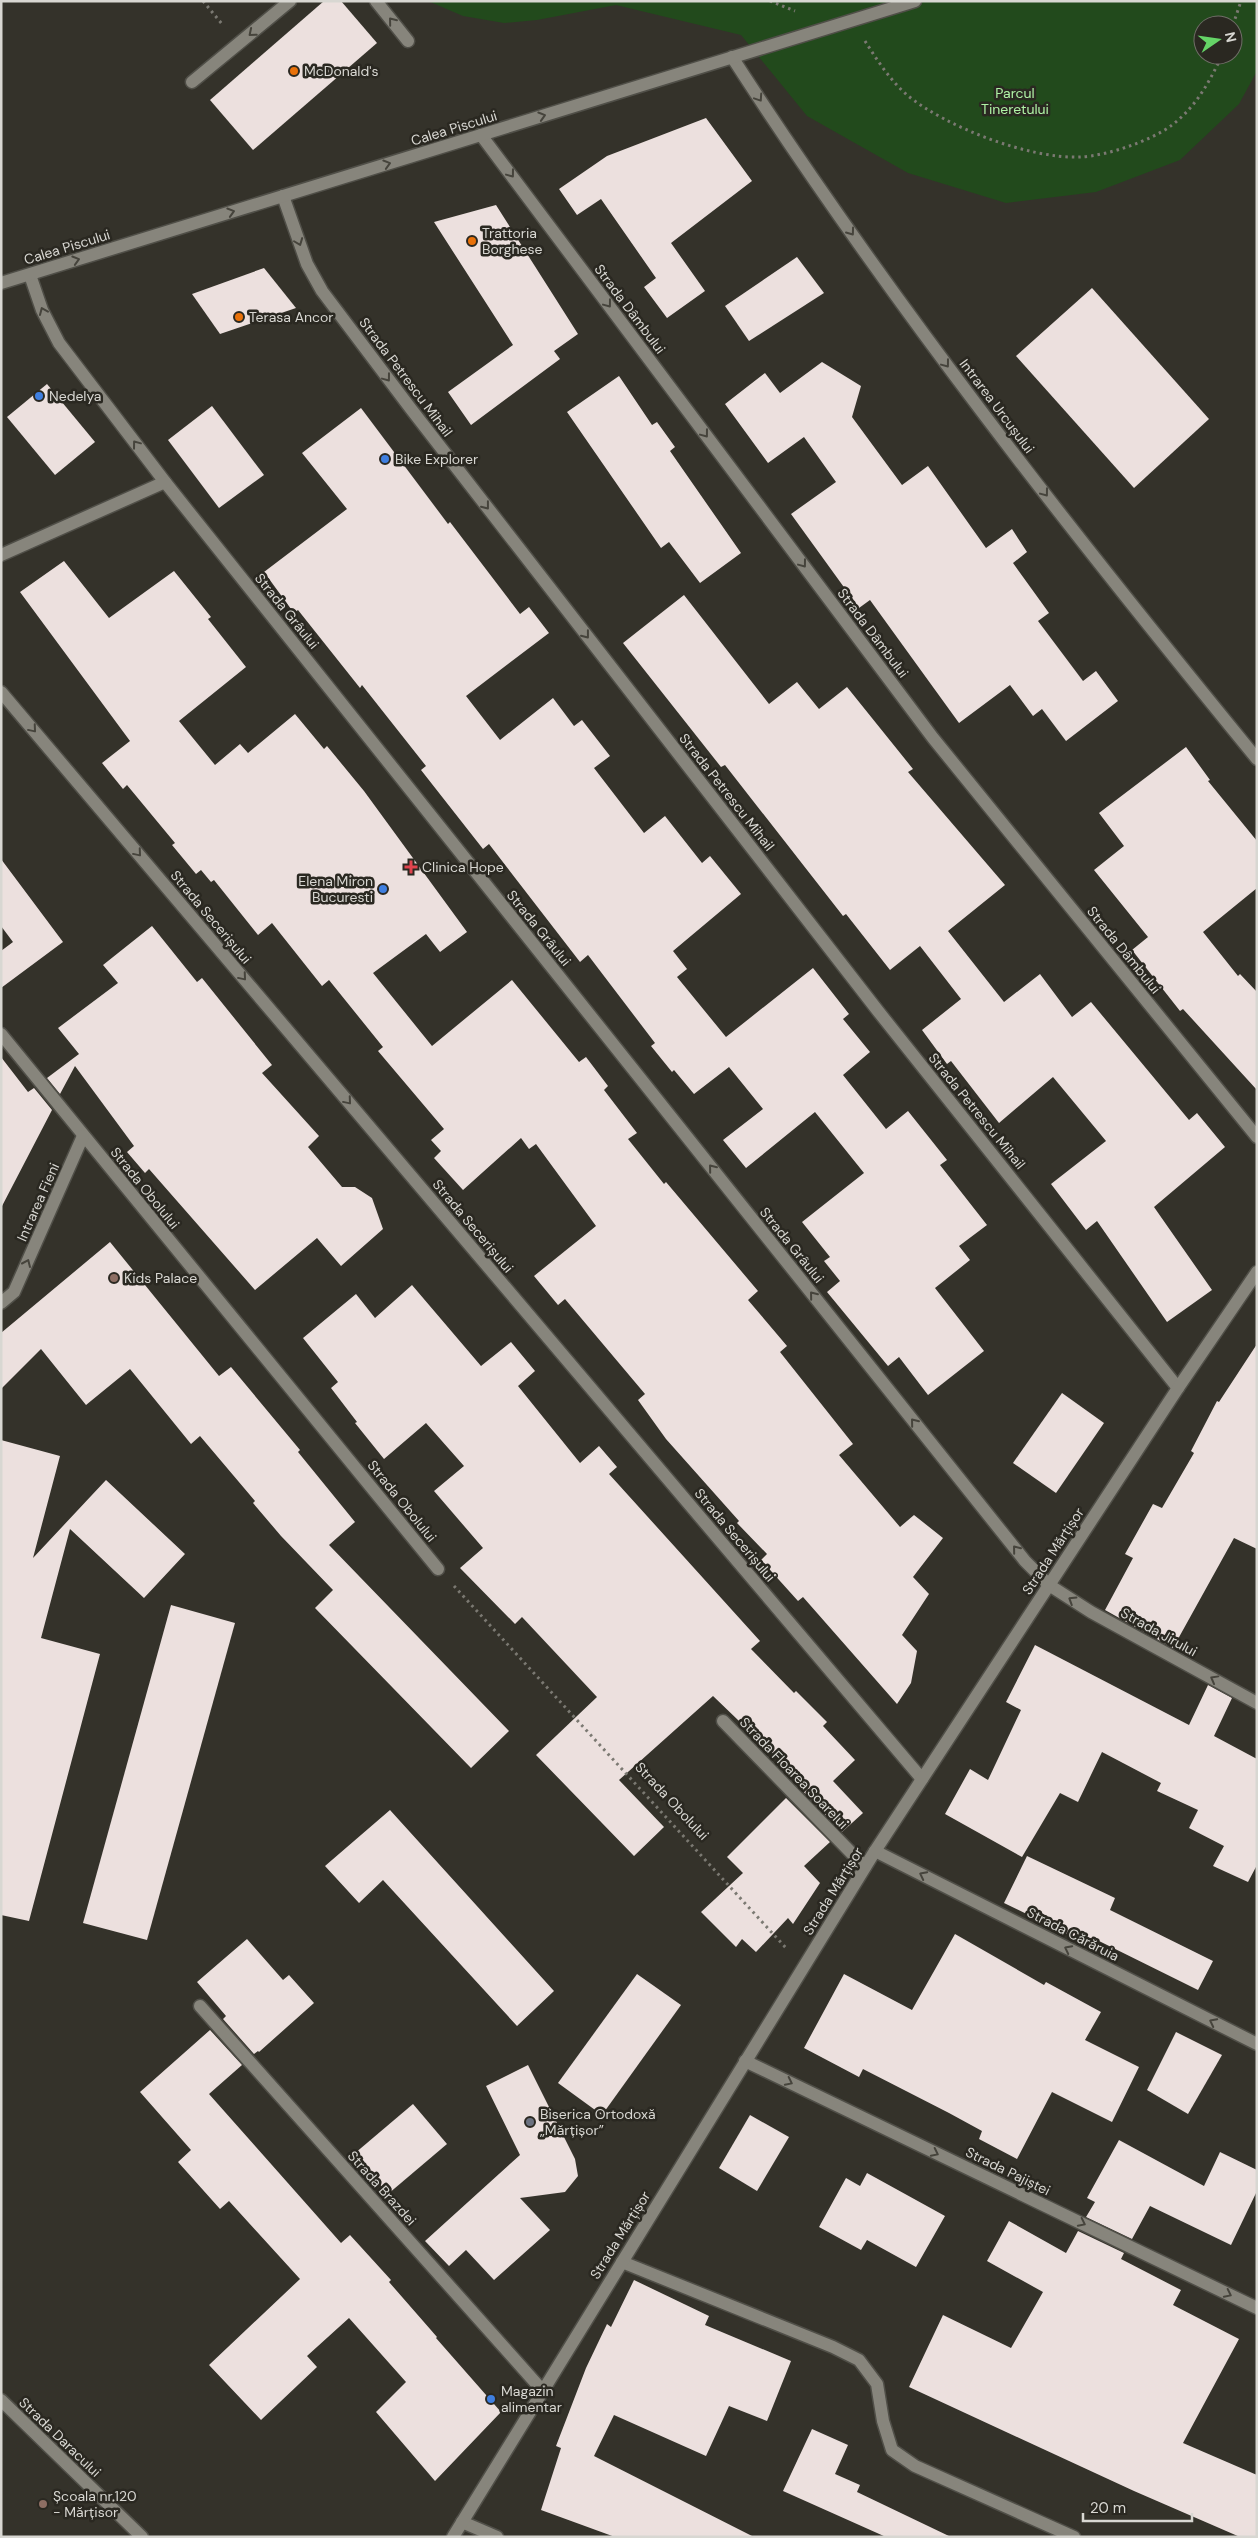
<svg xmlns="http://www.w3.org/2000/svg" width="1258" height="2538" viewBox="0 0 1258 2538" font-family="'DM Sans',sans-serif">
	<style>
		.green { fill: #224a1c; fill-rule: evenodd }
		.building { fill: #ece0de }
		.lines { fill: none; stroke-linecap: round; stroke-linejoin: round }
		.minor-casing { stroke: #504f48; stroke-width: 15 }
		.path { stroke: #7b7972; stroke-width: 3; stroke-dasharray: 2.5 4; stroke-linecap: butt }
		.minor { stroke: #87857c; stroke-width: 12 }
		.oneway { stroke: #46443c }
		.food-dot { fill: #e8710a; stroke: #2a2821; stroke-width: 2 }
		.shop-dot { fill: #3f7fe0; stroke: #2a2821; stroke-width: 2 }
		.health-dot { fill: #e0444e; stroke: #2a2821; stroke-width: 2 }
		.education-dot { fill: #8d6e63; stroke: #2a2821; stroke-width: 2 }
		.worship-dot { fill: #6b7280; stroke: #2a2821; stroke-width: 2 }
		.labels { text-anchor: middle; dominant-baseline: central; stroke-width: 5; stroke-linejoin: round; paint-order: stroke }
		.poi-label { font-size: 14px; fill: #d8d7d2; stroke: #2a2821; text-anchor: start }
		.park-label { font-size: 14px; fill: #aff2a5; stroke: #2a2821 }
		.street-label { font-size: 14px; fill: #d8d7d2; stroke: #2a2821 }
	</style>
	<rect width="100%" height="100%" fill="#34322a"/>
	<path class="green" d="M 428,1 L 1257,1 L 1257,71 L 1239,104 L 1180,160 L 1096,192 L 1006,203 L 908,173 L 807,116 L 741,35 L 616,5 L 537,20 L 504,23 L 463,16 ZM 1203,25 L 1233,25 L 1233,55 L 1203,55 Z"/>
	<g class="building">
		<polygon points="324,1 341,1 377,43 253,150 210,100"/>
		<polygon points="706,118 752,181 671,243 705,291 667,318 644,287 656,278 601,199 577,215 559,189 607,156"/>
		<polygon points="496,205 578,334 554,351 560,359 471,425 448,392 513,345 434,222"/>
		<polygon points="797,257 824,293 749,341 725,306"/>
		<polygon points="264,268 296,308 220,334 192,294"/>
		<polygon points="1092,288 1209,419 1134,488 1016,356"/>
		<polygon points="822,362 861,386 852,417 902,485 928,466 986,548 1012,529 1027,552 1013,563 1049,613 1038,621 1083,681 1096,671 1118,701 1066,741 1042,709 1033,716 1010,685 959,723 870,600 859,608 791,514 836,482 804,437 768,463 725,404 765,373 780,393"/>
		<polygon points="619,376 652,425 657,422 675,447 670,451 741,553 700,583 669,542 661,548 567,412"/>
		<polygon points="47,384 95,442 55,475 7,417"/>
		<polygon points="212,406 264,475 219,508 168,440"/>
		<polygon points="361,408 448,524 450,522 520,614 529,607 549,633 466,696 500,740 553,698 574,726 582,720 610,756 594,768 644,833 665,816 702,863 710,856 741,894 673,951 687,969 677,977 726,1037 813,968 849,1014 843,1019 870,1052 843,1075 886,1129 908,1111 947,1160 940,1165 987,1225 959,1246 970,1260 935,1288 984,1351 928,1395 899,1357 888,1366 827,1292 840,1281 824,1261 830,1257 802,1222 864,1173 815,1112 746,1168 723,1140 763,1109 729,1067 694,1094 674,1070 672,1072 651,1046 655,1043 588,955 580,962 489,844 483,849 421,770 426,766 362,685 360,688 298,610 294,613 264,572 347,509 302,453"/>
		<polygon points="64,561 109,618 174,571 211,617 208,619 246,667 179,721 215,765 240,744 248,753 295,714 324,749 327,746 364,791 467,932 440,952 426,934 373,973 432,1046 512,980 579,1062 586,1057 608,1086 604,1090 637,1133 628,1139 664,1184 666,1182 758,1291 748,1300 787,1346 780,1352 853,1444 839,1455 900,1527 914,1515 943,1538 913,1577 929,1594 902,1635 917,1651 911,1683 897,1704 803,1597 798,1601 761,1560 767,1554 737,1523 739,1521 666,1439 638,1400 645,1394 565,1299 558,1305 534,1276 596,1226 536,1144 529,1149 521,1138 463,1190 434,1158 441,1151 431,1140 444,1129 378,1051 383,1047 329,980 322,986 272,923 258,935 214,880 211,882 201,870 196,874 172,845 175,843 127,785 123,789 102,763 130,741 20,592"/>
		<polygon points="684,595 769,704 797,682 819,709 847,687 913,769 908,772 1005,885 948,931 1004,1002 1040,974 1072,1017 1091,1002 1189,1120 1197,1113 1225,1147 1154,1207 1212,1290 1167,1322 1097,1221 1086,1230 1051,1184 1106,1141 1053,1077 999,1123 951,1061 947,1064 922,1030 961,999 920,946 890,970 846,914 843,916 725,765 721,767 623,643"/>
		<polygon points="1186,747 1210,780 1208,781 1257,841 1257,888 1203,932 1238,976 1240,974 1257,992 1257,1090 1183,1009 1180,1011 1132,950 1148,937 1094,870 1124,846 1099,813"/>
		<polygon points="1,859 63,942 1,988 1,951 13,942 1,926"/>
		<polygon points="152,926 197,982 202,978 272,1065 262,1073 319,1136 308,1147 342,1187 355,1187 372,1198 383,1229 341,1266 317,1238 255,1290 149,1169 145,1173 127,1152 134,1146 75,1066 60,1094 47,1078 79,1054 58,1028 118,983 103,965"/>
		<polygon points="1,1057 28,1092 34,1088 52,1110 1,1208"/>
		<polygon points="110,1242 219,1376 231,1367 300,1450 298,1452 355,1522 329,1545 509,1731 471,1768 315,1608 333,1590 281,1536 253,1503 255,1501 200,1436 191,1444 130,1369 86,1405 41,1349 1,1389 1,1333"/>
		<polygon points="412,1285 481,1366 511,1342 535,1371 518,1386 580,1463 599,1446 617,1467 609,1474 760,1641 751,1649 794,1693 796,1691 827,1722 823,1726 855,1760 833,1781 863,1813 842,1832 798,1786 799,1785 785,1770 788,1768 713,1696 619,1780 664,1827 634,1856 536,1755 597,1697 522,1617 515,1624 460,1568 483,1548 434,1491 464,1466 426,1423 384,1459 355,1423 357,1422 331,1388 338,1382 303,1338 356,1294 375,1318"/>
		<polygon points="1257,1344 1257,1549 1234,1538 1173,1648 1105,1610 1133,1558 1125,1554 1153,1504 1162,1508 1194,1453 1191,1451 1217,1401 1219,1402"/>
		<polygon points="1062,1393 1104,1423 1056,1493 1013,1463"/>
		<polygon points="1,1440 60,1456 33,1558 106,1480 185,1554 144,1598 70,1529 41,1638 100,1654 29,1921 1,1915"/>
		<polygon points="171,1605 235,1623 147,1940 83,1923"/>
		<polygon points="1035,1645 1189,1725 1208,1685 1232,1698 1214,1736 1257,1759 1257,1865 1248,1882 1213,1866 1224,1846 1189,1828 1198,1810 1157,1791 1161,1783 1102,1752 1078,1802 1060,1793 1022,1857 945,1814 970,1769 988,1780 1021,1710 1006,1702"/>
		<polygon points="786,1798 830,1842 804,1866 820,1883 793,1924 788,1918 756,1952 742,1939 736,1947 701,1912 743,1873 727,1857"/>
		<polygon points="390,1810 554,1991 517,2026 383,1880 359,1903 325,1866"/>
		<polygon points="1027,1856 1115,1898 1110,1910 1213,1961 1198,1990 1095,1939 1092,1946 1004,1903"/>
		<polygon points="955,1934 1044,1985 1046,1982 1101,2012 1085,2040 1139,2067 1112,2122 1052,2092 1017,2159 979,2139 982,2131 949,2113 863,2069 859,2077 804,2048 844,1974 912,2010"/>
		<polygon points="247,1939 283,1980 289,1975 314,2003 259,2052 258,2051 254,2054 223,2019 226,2016 197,1982"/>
		<polygon points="637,1974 681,2005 602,2115 558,2083"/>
		<polygon points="210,2030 242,2065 209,2094 341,2243 350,2235 391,2280 389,2282 437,2337 436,2338 501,2412 435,2481 376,2412 406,2382 349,2318 307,2356 317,2367 261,2420 209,2365 300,2279 229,2201 220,2209 178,2162 191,2150 140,2092"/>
		<polygon points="1176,2032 1222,2055 1188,2114 1147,2090"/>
		<polygon points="528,2065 575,2159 578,2176 565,2192 520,2198 550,2230 494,2280 466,2250 449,2266 425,2241 520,2155 486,2086"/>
		<polygon points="413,2104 447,2144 388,2194 354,2154"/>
		<polygon points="750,2115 789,2137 757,2191 719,2168"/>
		<polygon points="1119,2140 1204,2186 1220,2152 1257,2170 1257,2191 1231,2245 1150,2206 1132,2239 1086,2217 1095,2202 1087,2198"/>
		<polygon points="867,2173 945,2216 916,2267 867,2240 861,2250 819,2227 846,2178 860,2186"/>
		<polygon points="1009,2221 1066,2253 1078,2231 1124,2253 1121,2259 1181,2290 1173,2305 1239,2339 1183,2443 1257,2475 1257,2537 1240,2537 1134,2491 909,2387 943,2315 1011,2348 1043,2292 987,2261"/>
		<polygon points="634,2280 709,2316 705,2325 791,2361 767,2421 729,2406 706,2456 614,2415 594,2456 754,2537 615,2537 541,2510 561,2448 556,2446 586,2368 607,2324 611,2327"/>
		<polygon points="812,2429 848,2445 835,2474 860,2485 857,2492 951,2537 886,2537 783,2491"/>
	</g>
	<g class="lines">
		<g class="minor-casing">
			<g id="minor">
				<polyline points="376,1 408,41"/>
				<path d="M 732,57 C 891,303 1072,533 1257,759"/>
				<polyline points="192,82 290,1"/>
				<polyline points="481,135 933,738 1257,1137"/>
				<polyline points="283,196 307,264 322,291 411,409 878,1011 1178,1388"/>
				<polyline points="30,275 42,310 59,343 165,482 1025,1561 1049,1585 1091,1612 1257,1703"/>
				<polyline points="1,283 915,1"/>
				<polyline points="1,555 165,482"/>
				<polyline points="1,692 922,1779"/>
				<polyline points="1,1034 438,1569"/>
				<polyline points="1,1303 14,1292 83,1136"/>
				<polyline points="723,1721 865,1867"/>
				<polyline points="875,1851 1257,2044"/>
				<polyline points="200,2006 542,2390"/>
				<polyline points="745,2061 1257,2308"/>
				<polyline points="622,2262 833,2347 859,2360 877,2384 883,2421 892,2450 915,2466 1074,2537"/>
				<polyline points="1,2400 142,2537"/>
				<polyline points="462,2522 497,2537"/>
				<polyline points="453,2537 875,1851 1178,1388 1257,1272"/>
			</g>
		</g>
		<g class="path">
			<polyline points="203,1 222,24"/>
			<polyline points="770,1 795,11"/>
			<polyline points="1233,25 1241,1"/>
			<path d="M 865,41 C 877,60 890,80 907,95 C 946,127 1029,159 1080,157 C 1106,156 1151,141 1172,125 C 1196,107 1210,81 1222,55"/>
			<polyline points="454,1586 786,1948"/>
		</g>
		<use href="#minor" class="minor"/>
	</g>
	<defs><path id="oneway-chevron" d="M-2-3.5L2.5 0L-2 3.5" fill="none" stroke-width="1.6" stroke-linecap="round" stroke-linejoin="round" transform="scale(1.25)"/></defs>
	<g class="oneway">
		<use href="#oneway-chevron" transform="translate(392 21) rotate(-129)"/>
		<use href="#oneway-chevron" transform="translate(252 33) rotate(140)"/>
		<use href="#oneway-chevron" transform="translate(759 98) rotate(56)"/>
		<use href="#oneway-chevron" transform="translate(542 116) rotate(-17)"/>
		<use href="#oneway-chevron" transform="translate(387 164) rotate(-17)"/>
		<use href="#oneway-chevron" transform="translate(511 174) rotate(53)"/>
		<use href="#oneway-chevron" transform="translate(231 212) rotate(-17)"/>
		<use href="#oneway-chevron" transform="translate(851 232) rotate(54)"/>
		<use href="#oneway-chevron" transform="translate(299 242) rotate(69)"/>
		<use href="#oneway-chevron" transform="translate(76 260) rotate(-17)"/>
		<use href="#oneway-chevron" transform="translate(608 304) rotate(53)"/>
		<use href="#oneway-chevron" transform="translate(43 311) rotate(-113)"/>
		<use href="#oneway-chevron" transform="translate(946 364) rotate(53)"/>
		<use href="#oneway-chevron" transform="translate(387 378) rotate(53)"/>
		<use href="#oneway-chevron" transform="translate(705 434) rotate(53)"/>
		<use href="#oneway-chevron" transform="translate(136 444) rotate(-127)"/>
		<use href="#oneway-chevron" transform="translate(1045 493) rotate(53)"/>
		<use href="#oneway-chevron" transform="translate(486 506) rotate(52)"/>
		<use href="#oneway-chevron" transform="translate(803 564) rotate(53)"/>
		<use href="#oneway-chevron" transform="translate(586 635) rotate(52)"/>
		<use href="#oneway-chevron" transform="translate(33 729) rotate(50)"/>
		<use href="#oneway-chevron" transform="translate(138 853) rotate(50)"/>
		<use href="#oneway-chevron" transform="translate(243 977) rotate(50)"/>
		<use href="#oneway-chevron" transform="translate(348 1101) rotate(50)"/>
		<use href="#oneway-chevron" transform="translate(712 1168) rotate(-129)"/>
		<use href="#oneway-chevron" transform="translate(27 1263) rotate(-66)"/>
		<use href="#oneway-chevron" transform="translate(813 1295) rotate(-129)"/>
		<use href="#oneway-chevron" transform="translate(914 1422) rotate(-129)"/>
		<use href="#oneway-chevron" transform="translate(1016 1549) rotate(-129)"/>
		<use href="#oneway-chevron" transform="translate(1072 1600) rotate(-148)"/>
		<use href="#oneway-chevron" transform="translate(1214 1679) rotate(-151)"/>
		<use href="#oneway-chevron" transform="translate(923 1875) rotate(-153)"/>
		<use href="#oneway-chevron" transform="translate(1068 1949) rotate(-153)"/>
		<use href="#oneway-chevron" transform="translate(1213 2022) rotate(-153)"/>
		<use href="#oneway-chevron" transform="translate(789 2082) rotate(26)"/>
		<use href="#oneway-chevron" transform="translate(935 2153) rotate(26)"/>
		<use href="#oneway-chevron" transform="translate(1082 2223) rotate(26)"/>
		<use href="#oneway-chevron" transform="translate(1228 2294) rotate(26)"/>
	</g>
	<g class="food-dot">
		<circle cx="294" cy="71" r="5"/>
		<circle cx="472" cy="241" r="5"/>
		<circle cx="239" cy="317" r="5"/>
	</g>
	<g class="shop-dot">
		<circle cx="39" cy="396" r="5"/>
		<circle cx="385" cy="459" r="5"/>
		<circle cx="383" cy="889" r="5"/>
		<circle cx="491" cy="2399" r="5"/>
	</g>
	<path class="health-dot" d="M408.5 859.5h5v5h5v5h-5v5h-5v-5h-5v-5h5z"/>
	<g class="education-dot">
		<circle cx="114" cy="1278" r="5"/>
		<circle cx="43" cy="2504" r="5"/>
	</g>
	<circle class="worship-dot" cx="530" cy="2122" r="5"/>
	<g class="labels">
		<g class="poi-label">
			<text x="304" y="71">McDonald's</text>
			<text x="482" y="233">Trattoria<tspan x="482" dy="16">Borghese</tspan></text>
			<text x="249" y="317">Terasa Ancor</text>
			<text x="49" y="396">Nedelya</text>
			<text x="395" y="459">Bike Explorer</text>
			<text x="422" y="867">Clinica Hope</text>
			<text x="373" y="881" text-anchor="end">Elena Miron<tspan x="373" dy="16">Bucuresti</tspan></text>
			<text x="124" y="1278">Kids Palace</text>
			<text x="540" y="2114">Biserica Ortodoxă<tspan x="540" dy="16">„Mărțișor”</tspan></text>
			<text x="501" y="2391">Magazin<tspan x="501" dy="16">alimentar</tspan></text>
			<text x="53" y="2496">Școala nr.120<tspan x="53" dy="16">- Mărțisor</tspan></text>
		</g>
		<g class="park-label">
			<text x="1015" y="93">Parcul<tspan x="1015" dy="16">Tineretului</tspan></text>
		</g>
		<g class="street-label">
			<text transform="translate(454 128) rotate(-17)">Calea Piscului</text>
			<text transform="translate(67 247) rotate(-17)">Calea Piscului</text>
			<text transform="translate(630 309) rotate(53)">Strada Dâmbului</text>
			<text transform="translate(406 377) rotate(53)">Strada Petrescu Mihail</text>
			<text transform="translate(997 406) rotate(53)">Intrarea Urcușului</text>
			<text transform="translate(287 611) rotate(51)">Strada Grâului</text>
			<text transform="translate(873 633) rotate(53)">Strada Dâmbului</text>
			<text transform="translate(727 792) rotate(52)">Strada Petrescu Mihail</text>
			<text transform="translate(211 917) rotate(50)">Strada Secerișului</text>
			<text transform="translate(539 928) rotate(51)">Strada Grâului</text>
			<text transform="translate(1124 950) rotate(51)">Strada Dâmbului</text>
			<text transform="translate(977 1111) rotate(51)">Strada Petrescu Mihail</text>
			<text transform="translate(145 1188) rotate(51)">Strada Obolului</text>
			<text transform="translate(38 1202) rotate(-66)">Intrarea Fieni</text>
			<text transform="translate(473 1226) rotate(50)">Strada Secerișului</text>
			<text transform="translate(792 1245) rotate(51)">Strada Grâului</text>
			<text transform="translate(402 1501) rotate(51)">Strada Obolului</text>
			<text transform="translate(735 1535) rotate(50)">Strada Secerișului</text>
			<text transform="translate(1053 1551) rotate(-57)">Strada Mărțișor</text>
			<text transform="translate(1159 1632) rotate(29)">Strada Jirului</text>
			<text transform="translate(794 1773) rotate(46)">Strada Floarea Soarelui</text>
			<text transform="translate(672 1801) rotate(47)">Strada Obolului</text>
			<text transform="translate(833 1891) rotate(-58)">Strada Mărțișor</text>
			<text transform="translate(1073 1934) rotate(27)">Strada Cărăruia</text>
			<text transform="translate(1008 2171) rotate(26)">Strada Pajiștei</text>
			<text transform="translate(382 2188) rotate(48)">Strada Brazdei</text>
			<text transform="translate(620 2235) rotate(-58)">Strada Mărțișor</text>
			<text transform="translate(60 2437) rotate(44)">Strada Daracului</text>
		</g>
	</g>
	<rect width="1258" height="2538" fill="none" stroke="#d8d7d2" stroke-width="5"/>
	<g transform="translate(1218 40) rotate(77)"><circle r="24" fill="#2a2821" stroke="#706e68"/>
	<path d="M0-4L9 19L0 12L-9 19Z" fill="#65d467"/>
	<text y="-8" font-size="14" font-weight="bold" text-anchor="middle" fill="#d8d7d2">N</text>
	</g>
	<path d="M1083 2513v8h109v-8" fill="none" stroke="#d8d7d2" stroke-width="2.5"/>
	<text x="1090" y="2513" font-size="15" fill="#d8d7d2" stroke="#2a2821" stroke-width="4" paint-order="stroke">20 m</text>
</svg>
